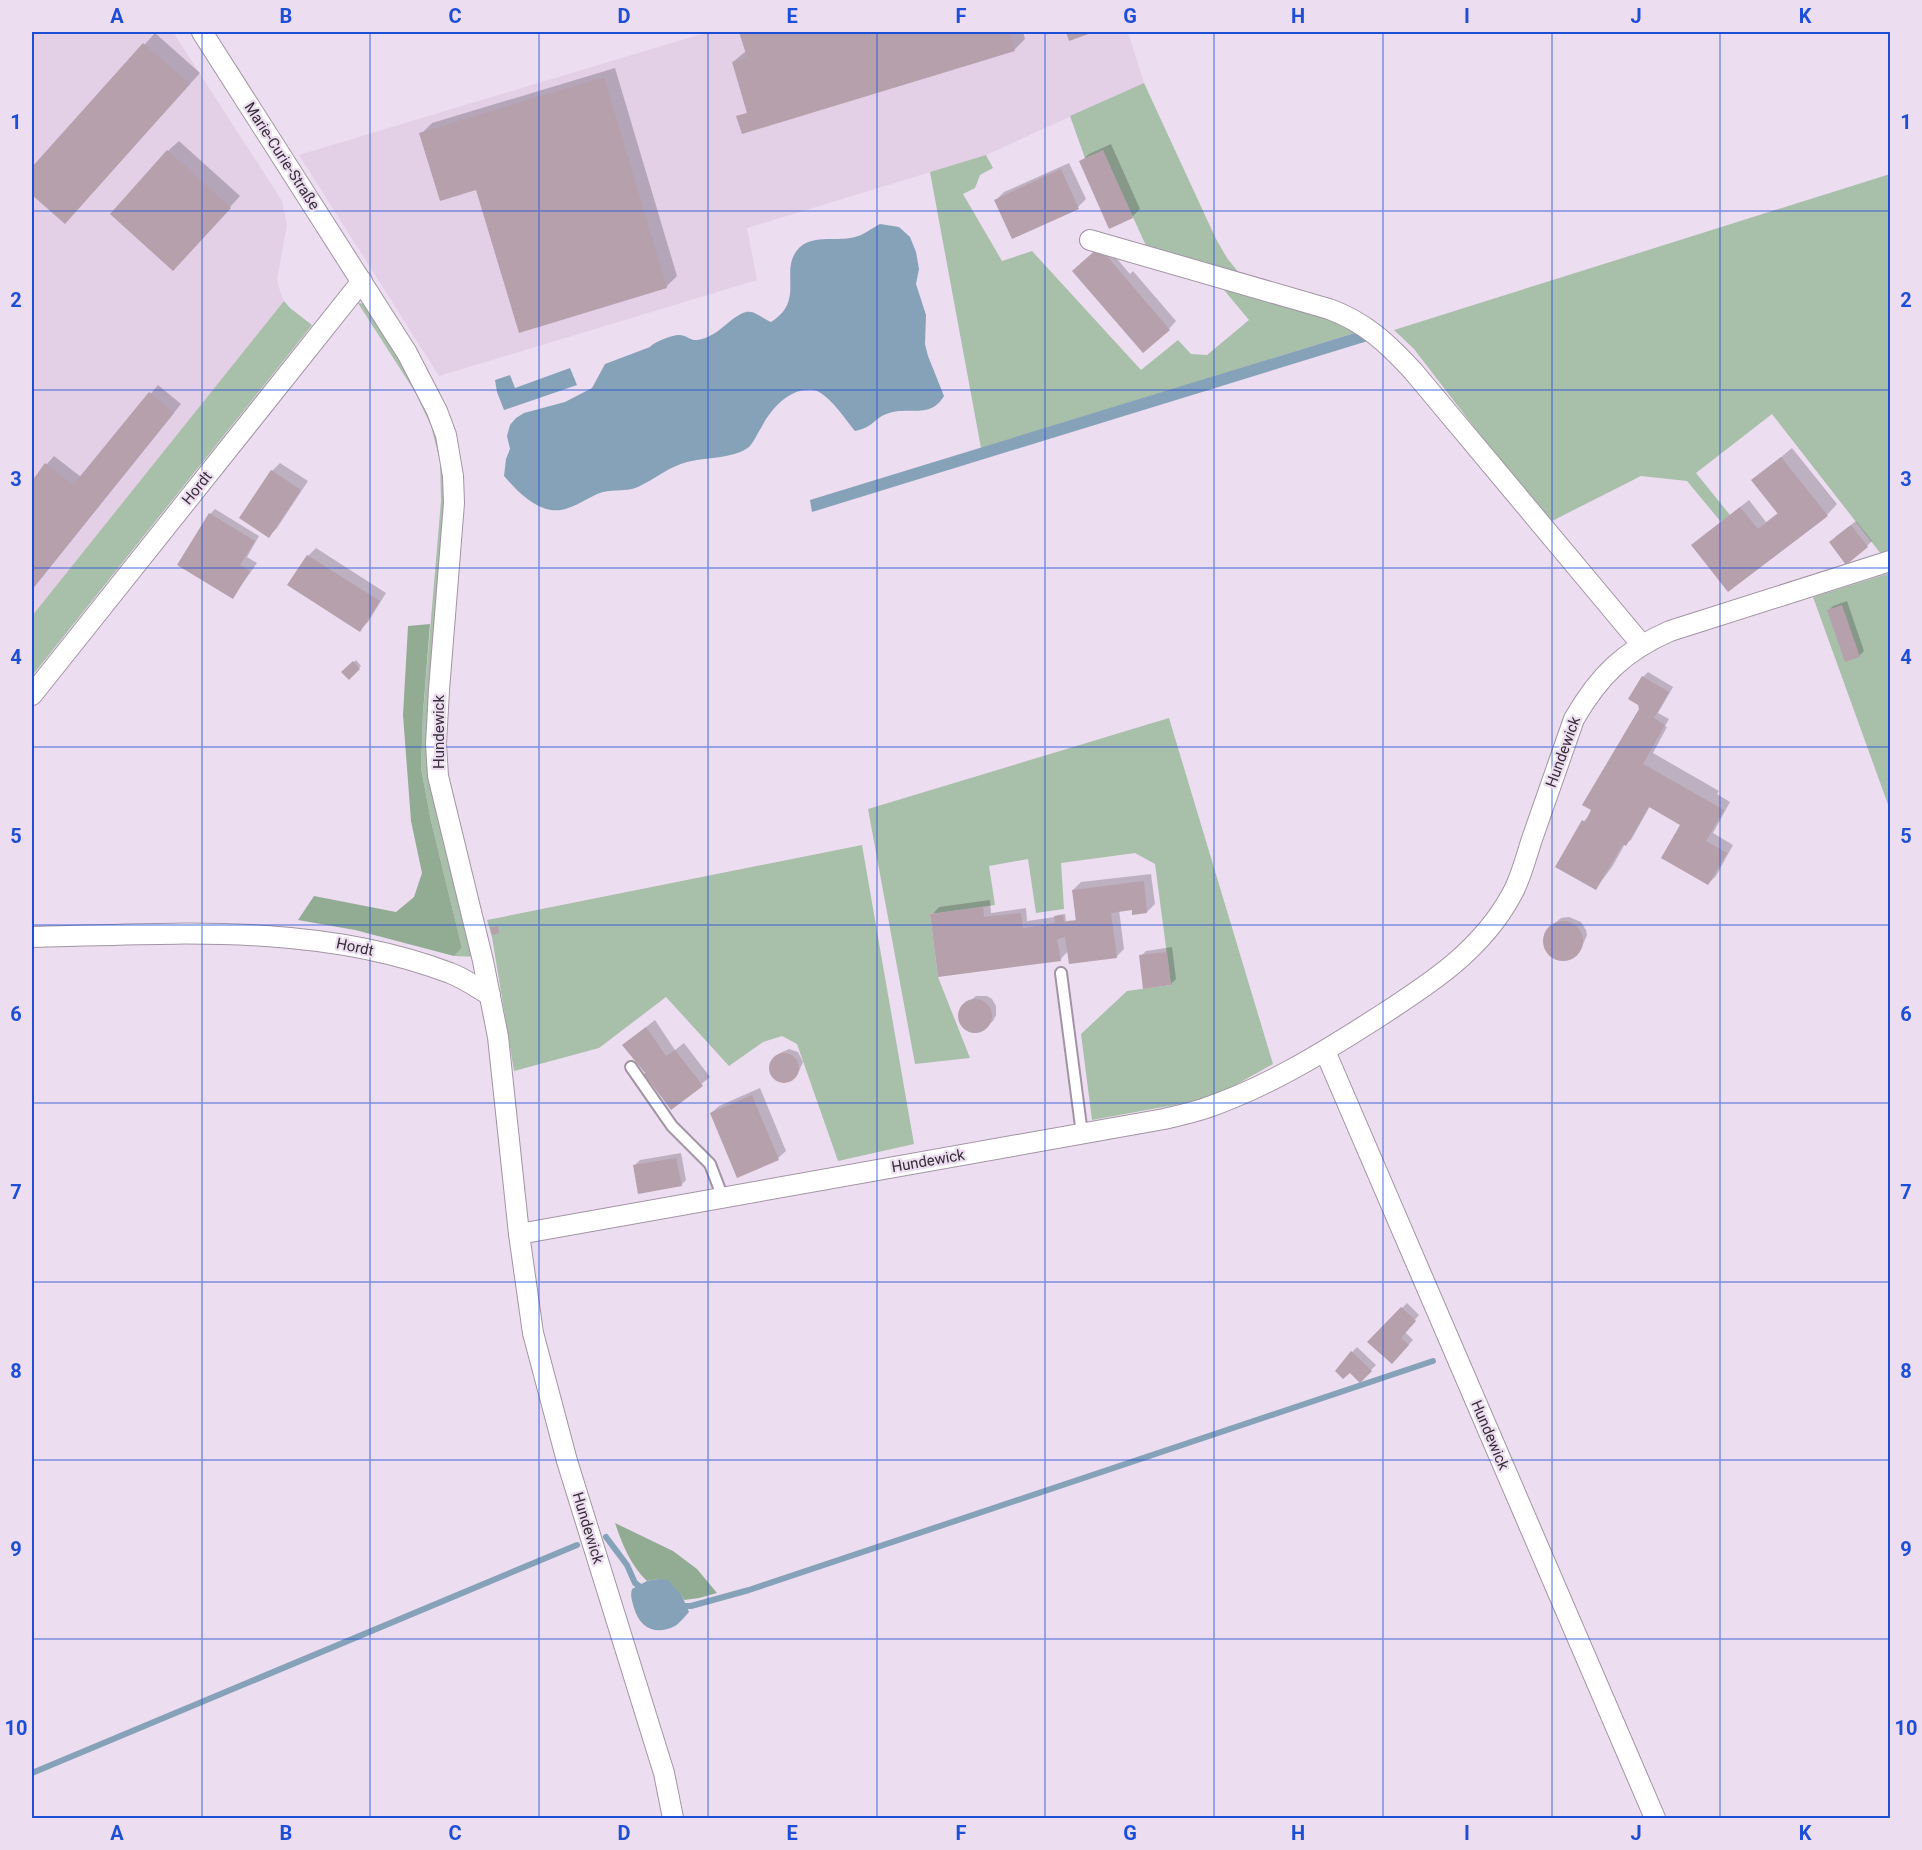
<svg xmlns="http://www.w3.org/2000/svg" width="1922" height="1850" viewBox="0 0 1922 1850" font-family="Roboto,sans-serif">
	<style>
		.built { fill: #e3cfe6 }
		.green { fill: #a8bfaa }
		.forest { fill: #92ac94 }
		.water { fill: #86a2b8 }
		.shadow { fill: #0003 }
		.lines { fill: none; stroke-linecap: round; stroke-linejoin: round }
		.stream { stroke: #86a2b8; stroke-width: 6 }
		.building { fill: #b5a0ac }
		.lane-casing { stroke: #a394a5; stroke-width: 14 }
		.street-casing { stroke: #a394a5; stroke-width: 22 }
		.lane { stroke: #fff; stroke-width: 10 }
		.street { stroke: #fff; stroke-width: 20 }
		.grid { fill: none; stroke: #1d4ed8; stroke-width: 1.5; stroke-opacity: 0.55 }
		.labels { text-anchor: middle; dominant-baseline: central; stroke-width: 4.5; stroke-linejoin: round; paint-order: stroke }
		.street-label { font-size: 15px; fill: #352e36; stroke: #edddf0 }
		.neatline { fill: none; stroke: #1d4ed8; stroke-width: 2 }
		.grid-label { font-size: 20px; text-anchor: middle; font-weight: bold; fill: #1d4ed8 }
	</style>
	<rect width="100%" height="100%" fill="#edddf0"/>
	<g class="built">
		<polygon points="32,32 173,32 282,201 287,225 277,279 280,291 284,301 32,616"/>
		<polygon points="708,32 1128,32 1144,83 986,155 747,228 757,280 439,376 299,155"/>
	</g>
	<g class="green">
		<polygon points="1144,83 1216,239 1227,258 1244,279 1147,248 1103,151 1085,158 1070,116"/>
		<polygon points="986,155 993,168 980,175 975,188 963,194 1002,261 1032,251 1141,370 1178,340 1191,354 1207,355 1249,320 1219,284 1337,316 1361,331 981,448 930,172"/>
		<polygon points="1890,174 1890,551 1881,554 1772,414 1696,473 1730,515 1721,522 1687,481 1641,476 1548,523 1414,349 1394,330"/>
		<polygon points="284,301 290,308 312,325 32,676 32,616"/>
		<polygon points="358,303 367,304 417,377 448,469 431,733 477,957 454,956 462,948 431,821 421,768 423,713 441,501 440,461 431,426 415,392"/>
		<polygon points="1890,573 1890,810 1813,597"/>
		<polygon points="1169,718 1273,1064 1221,1093 1185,1103 1092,1120 1081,1034 1127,991 1171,985 1155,864 1135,853 1061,863 1064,909 1036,913 1028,859 989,866 995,905 930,914 938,977 970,1058 915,1064 868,809"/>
		<polygon points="862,845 914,1144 838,1161 797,1044 782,1036 763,1042 729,1066 666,997 599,1048 514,1071 492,937 487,920"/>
	</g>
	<g class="forest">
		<polygon points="430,624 423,713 421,768 431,821 462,948 454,956 355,930 298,920 314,896 396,912 414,897 422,873 411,821 403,715 408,626"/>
		<path d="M 615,1523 L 673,1551 L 697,1569 L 717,1593 L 699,1598 L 684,1600 L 682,1596 L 658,1579 L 647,1581 C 631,1566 622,1544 615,1523 Z"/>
	</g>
	<g class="water">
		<path d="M 880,224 L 899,227 L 910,237 L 916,252 L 919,269 L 916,284 L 926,315 L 925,344 L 928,356 L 944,396 C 929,421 907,404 884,415 C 872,421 873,427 855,431 C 846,420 828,393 814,390 C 789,387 771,409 761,428 C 757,434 754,442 749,447 C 733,459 706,457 687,462 C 668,467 655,479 638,487 C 627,492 614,489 603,492 C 586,497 570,513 551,510 C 532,507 516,490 504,476 L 506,459 L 510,449 L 507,436 L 510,425 L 516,418 L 524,413 L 565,402 L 592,388 L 605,364 L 650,347 C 654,342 672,335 679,335 C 686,335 691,341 697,340 C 719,337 729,317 746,312 C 755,310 763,319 771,322 C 807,300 777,269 800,247 C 815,234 838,242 855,237 C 864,235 872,228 880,224 Z"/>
		<polygon points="1361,331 1371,340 812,512 810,500"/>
		<polygon points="570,368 577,385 504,410 497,392 495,380 510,375 515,388"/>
		<path d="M 658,1579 L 668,1580 L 682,1596 L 689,1612 C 685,1616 680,1623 675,1626 C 655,1636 640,1628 634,1608 C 632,1600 630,1596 632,1589 L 647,1581 Z"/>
	</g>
	<g class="shadow">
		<polygon points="740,32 1023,32 1025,39 1015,49 743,132 738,117 749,112 733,62 746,51"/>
		<polygon points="155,33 200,73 65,222 32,192 32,170"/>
		<polygon points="615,68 677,276 666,287 477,188 421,134 432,123"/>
		<polygon points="179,141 240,196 184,258 168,151"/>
		<polygon points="1111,144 1140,209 1132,217 1081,161 1089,154"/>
		<polygon points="1069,163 1086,199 1078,207 996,200 1004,192"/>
		<polygon points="1104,244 1130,274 1133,271 1176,321 1169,329 1074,271"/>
		<polygon points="158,385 181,404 32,590 32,481 54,456 81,477"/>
		<polygon points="1792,448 1837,504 1827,515 1728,590 1701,538 1749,500 1766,522 1779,512 1753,481"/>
		<polygon points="280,463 308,481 277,528 269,536 272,471"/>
		<polygon points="215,509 259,536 247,557 257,563 233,597 210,514"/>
		<polygon points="1856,521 1872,541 1867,546 1835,537"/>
		<polygon points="316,548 386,593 368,622 360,630 308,556"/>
		<polygon points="1847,601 1864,651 1859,656 1828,611 1833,606"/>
		<polygon points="356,660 361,666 349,678 343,672"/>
		<polygon points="1648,672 1673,687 1658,713 1669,719 1665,726 1667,727 1653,753 1719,791 1717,794 1730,802 1713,833 1733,845 1716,876 1708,884 1682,824 1650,806 1631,840 1625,844 1612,867 1596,888 1584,821 1590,815 1640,710 1643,677"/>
		<polygon points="1151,874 1155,904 1147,912 1133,909 1119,910 1124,949 1116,957 1068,951 1060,960 932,915 939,907 990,900 991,913 1026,908 1027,921 1055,917 1058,915 1065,914 1066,921 1076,920 1073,890 1081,882"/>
		<polygon points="1569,917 1581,922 1586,930 1587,935 1582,947 1572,956 1563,959 1556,958 1550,954 1545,943 1545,938 1549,930 1554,924 1561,918"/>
		<polygon points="1172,947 1176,979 1171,984 1141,956 1146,951"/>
		<polygon points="976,996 987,996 992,999 996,1006 996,1015 993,1021 982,1031 970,1031 961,1023 960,1012 964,1006"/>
		<polygon points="655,1020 675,1050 684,1043 710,1077 672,1108 632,1038"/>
		<polygon points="789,1049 798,1052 803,1062 799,1071 794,1077 783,1081 775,1078 771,1069 771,1064 780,1053"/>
		<polygon points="760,1088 786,1151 778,1158 711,1113 719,1106"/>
		<polygon points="681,1153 686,1180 681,1185 635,1165 640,1160"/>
		<polygon points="1407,1303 1419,1315 1405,1332 1413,1340 1392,1362 1370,1341"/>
		<polygon points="1357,1347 1376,1365 1360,1381 1342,1363"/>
	</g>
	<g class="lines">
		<g class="stream">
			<polyline points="606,1537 627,1565 635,1583 643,1589"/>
			<polyline points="678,1606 691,1606 749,1590 1433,1361"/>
			<polyline points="32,1773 577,1545"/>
		</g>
	</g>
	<g class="building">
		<polygon points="739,32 1010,32 1015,51 742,134 736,116 747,113 732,62 747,57"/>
		<polygon points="1066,32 1094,32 1069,41"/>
		<polygon points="143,43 190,84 65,224 32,195 32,167"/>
		<polygon points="604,77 667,288 519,333 476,190 440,201 419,133"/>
		<polygon points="167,150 231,208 173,271 110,214"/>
		<polygon points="1103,150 1133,218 1109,229 1079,161"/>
		<polygon points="1061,169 1079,209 1012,239 994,200"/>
		<polygon points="1099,247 1170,330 1143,353 1072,271"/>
		<polygon points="149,392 174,413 32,589 32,481 45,463 73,485"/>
		<polygon points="1781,457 1828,516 1728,592 1691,545 1740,507 1758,529 1778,514 1751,480"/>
		<polygon points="271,470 301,490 269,538 239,518"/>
		<polygon points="209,513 255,541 240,565 250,571 233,599 177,565"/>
		<polygon points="1851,525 1868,547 1846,565 1829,542"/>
		<polygon points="307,555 380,601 360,632 287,585"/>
		<polygon points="1842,605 1860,657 1845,662 1827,610"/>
		<polygon points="353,661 360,669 349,680 341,672"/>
		<polygon points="1642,676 1669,692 1654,718 1665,725 1643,764 1724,810 1706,841 1727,853 1708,885 1661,858 1680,825 1649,807 1626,846 1623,844 1596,890 1555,867 1582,820 1585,822 1591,810 1582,805 1639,709 1638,705 1628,699"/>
		<polygon points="1144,881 1147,913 1132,915 1132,910 1111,913 1117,958 1069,964 1065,937 1057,939 1061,961 938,977 930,914 983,907 984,917 1021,913 1023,928 1055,923 1054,916 1063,915 1064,922 1072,921 1076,921 1072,890"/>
		<circle cx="1563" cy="941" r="20"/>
		<polygon points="498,926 499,933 492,935 490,927"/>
		<polygon points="1167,952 1171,985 1143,989 1139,955"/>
		<circle cx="975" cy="1016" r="17"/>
		<polygon points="646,1027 666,1056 675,1050 703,1086 671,1110 644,1074 645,1073 622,1045"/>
		<circle cx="784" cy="1068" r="15"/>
		<polygon points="752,1095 779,1160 737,1178 710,1113"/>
		<polygon points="676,1158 682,1186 638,1194 633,1165"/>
		<polygon points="1401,1307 1416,1321 1401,1338 1409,1345 1392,1364 1367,1342"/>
		<polygon points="1351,1351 1372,1371 1360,1383 1350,1373 1343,1379 1335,1371"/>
	</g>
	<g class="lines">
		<g class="lane-casing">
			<g id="lane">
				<polyline points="1061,973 1082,1134"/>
				<polyline points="631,1067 672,1126 710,1164 723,1198"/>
			</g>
		</g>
		<g class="street-casing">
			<g id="street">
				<polyline points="202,32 407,353 437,411 446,435 453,476 454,503 439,690 436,744 438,776 483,961 498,1037 519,1234 533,1333 567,1461 664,1773 673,1818"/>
				<path d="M 1090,240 L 1329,309 C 1365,322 1387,343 1413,371 L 1642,645"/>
				<polyline points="32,695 362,281"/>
				<path d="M 32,937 C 171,934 317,922 450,973 C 464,978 477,988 490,995"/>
				<polyline points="1325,1051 1655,1818"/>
				<path d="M 519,1234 L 1164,1119 C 1177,1116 1190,1113 1203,1109 C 1266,1088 1324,1052 1380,1016 C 1431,983 1482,950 1512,894 C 1521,878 1526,857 1532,839 C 1546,799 1560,759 1574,719 C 1599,676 1624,651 1670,631 L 1890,561"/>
			</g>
		</g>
		<use href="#lane" class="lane"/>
		<use href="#street" class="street"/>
	</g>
	<path class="grid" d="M 202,32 L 202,1818M 370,32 L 370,1818M 539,32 L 539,1818M 708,32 L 708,1818M 877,32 L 877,1818M 1045,32 L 1045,1818M 1214,32 L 1214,1818M 1383,32 L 1383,1818M 1552,32 L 1552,1818M 1720,32 L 1720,1818M 32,211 L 1890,211M 32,390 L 1890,390M 32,568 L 1890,568M 32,747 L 1890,747M 32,925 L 1890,925M 32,1103 L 1890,1103M 32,1282 L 1890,1282M 32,1460 L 1890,1460M 32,1639 L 1890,1639"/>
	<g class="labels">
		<g class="street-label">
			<text transform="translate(282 156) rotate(57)">Marie-Curie-Straße</text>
			<text transform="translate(197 488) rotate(-51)">Hordt</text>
			<text transform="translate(439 732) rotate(-90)">Hundewick</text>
			<text transform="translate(1563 752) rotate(-70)">Hundewick</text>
			<text transform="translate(355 947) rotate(12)">Hordt</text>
			<text transform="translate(928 1161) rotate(-10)">Hundewick</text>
			<text transform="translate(1490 1435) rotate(67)">Hundewick</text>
			<text transform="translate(588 1528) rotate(73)">Hundewick</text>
		</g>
	</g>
	<rect width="1922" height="1850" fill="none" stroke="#edddf0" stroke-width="66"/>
	<rect x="33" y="33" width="1856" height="1784" class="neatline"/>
	<g class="grid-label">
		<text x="117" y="23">A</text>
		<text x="286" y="23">B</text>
		<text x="455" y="23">C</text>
		<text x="624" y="23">D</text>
		<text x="792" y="23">E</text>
		<text x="961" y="23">F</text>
		<text x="1130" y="23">G</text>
		<text x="1298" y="23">H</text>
		<text x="1467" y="23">I</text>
		<text x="1636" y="23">J</text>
		<text x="1805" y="23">K</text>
		<text x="16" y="129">1</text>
		<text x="1906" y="129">1</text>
		<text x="16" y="307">2</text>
		<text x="1906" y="307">2</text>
		<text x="16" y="486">3</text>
		<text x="1906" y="486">3</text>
		<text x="16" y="664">4</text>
		<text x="1906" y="664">4</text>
		<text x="16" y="843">5</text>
		<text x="1906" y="843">5</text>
		<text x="16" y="1021">6</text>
		<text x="1906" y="1021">6</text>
		<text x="16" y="1199">7</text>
		<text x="1906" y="1199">7</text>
		<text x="16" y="1378">8</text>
		<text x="1906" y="1378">8</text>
		<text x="16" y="1556">9</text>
		<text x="1906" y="1556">9</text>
		<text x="16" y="1735">10</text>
		<text x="1906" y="1735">10</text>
		<text x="117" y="1840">A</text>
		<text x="286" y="1840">B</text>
		<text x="455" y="1840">C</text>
		<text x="624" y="1840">D</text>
		<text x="792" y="1840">E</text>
		<text x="961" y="1840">F</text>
		<text x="1130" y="1840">G</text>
		<text x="1298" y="1840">H</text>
		<text x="1467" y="1840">I</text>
		<text x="1636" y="1840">J</text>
		<text x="1805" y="1840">K</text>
	</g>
</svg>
